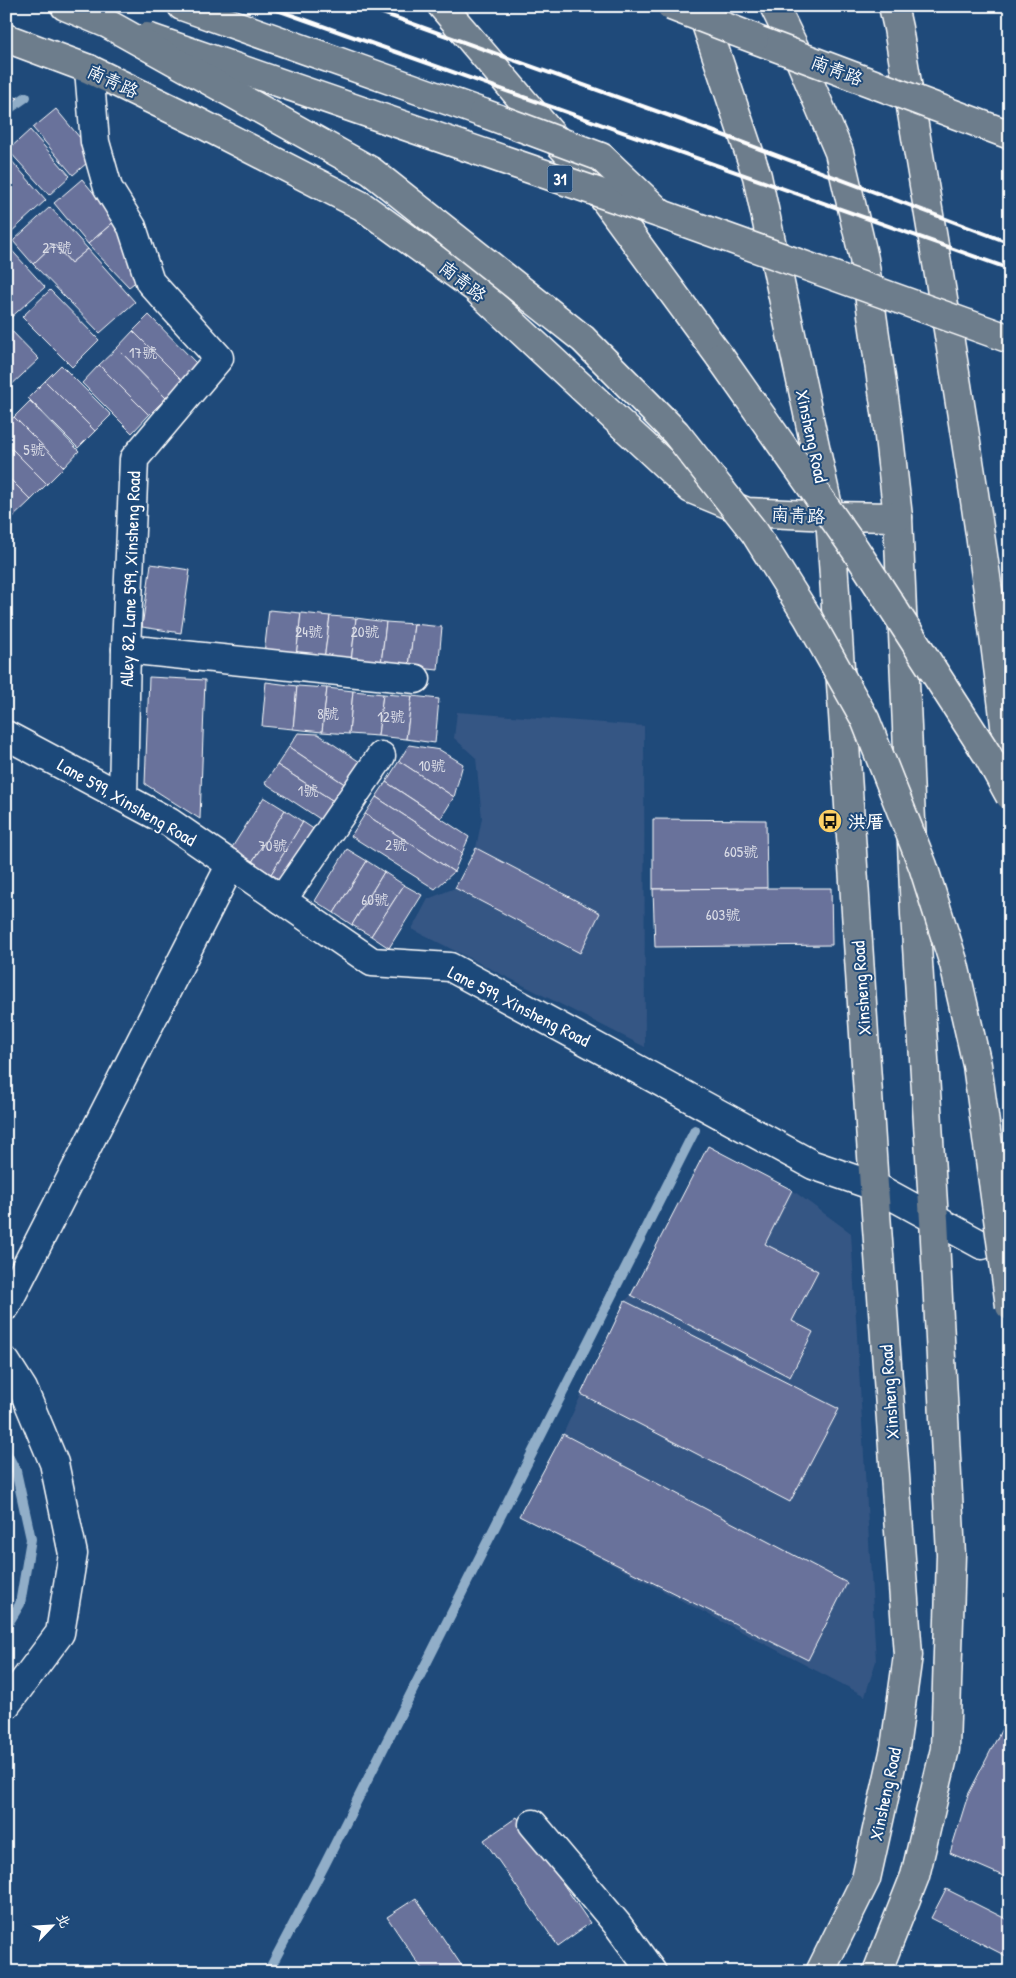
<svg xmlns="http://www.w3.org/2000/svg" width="1016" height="1978" viewBox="0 0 1016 1978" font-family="'Patrick Hand','LXGW WenKai TC',sans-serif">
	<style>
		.built { fill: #355684 }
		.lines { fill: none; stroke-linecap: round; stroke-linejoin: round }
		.stream { stroke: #91aec8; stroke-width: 10 }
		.building { fill: #69729b; stroke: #fff }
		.minor-casing { stroke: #fff; stroke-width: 31 }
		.major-casing { stroke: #fff; stroke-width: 31 }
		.highway-casing { stroke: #fff; stroke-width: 31 }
		.minor { stroke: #1f4a7a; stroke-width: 28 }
		.major { stroke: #6d7d8c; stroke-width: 28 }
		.highway { stroke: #6d7d8c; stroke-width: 28 }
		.rail { stroke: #fff; stroke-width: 4 }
		.major-bridge-casing { stroke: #fff; stroke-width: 31; stroke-linecap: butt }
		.highway-bridge-casing { stroke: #fff; stroke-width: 31; stroke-linecap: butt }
		.major-bridge { stroke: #6d7d8c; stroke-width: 28 }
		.highway-bridge { stroke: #6d7d8c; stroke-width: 28 }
		.labels { text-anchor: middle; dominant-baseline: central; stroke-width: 4; stroke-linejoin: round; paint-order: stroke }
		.number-label { font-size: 15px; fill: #dadce6 }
		.shield { fill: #1f4a7a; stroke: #bcc9d7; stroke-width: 1 }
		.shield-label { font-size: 16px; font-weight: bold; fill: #fff }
		.street-label { font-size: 18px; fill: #fff; stroke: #1f4a7a }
		.poi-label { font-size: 18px; font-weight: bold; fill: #fff; stroke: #1f4a7a; text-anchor: start }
	</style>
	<rect width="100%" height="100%" fill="#1f4a7a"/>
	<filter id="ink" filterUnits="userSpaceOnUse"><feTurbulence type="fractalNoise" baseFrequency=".02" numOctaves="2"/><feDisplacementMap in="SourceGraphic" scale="10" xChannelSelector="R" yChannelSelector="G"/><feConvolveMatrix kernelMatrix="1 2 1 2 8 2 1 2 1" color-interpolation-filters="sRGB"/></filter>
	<g filter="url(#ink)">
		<g class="built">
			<polygon points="457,712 644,726 645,1047 412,929 428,899 455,888 476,848 482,818 476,758 454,738"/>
			<polygon points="708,1146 792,1190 851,1233 876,1661 865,1696 519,1516 563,1434 625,1301 631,1295"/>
		</g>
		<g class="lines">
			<g class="stream">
				<polyline points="6,111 26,97"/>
				<polyline points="6,1452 16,1471 31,1539 20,1604 6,1627"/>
				<polyline points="268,1972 324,1866 695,1130"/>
			</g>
		</g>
		<g class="building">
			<polygon points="6,94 18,98 6,107"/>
			<polygon points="56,109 95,156 73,175 33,128"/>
			<polygon points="30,130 70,176 49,195 8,150"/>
			<polygon points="10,159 46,200 9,234 6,231 6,162"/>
			<polygon points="82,179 116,220 88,244 54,203"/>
			<polygon points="50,207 88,249 71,263 54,244 33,264 13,241"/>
			<polygon points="116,220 143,276 129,287 88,244"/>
			<polygon points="6,244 45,287 8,320 6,319"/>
			<polygon points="54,244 71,263 88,249 135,302 100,333 33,264"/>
			<polygon points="50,290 99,340 72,367 22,317"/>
			<polygon points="149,315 199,366 183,381 133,331"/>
			<polygon points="6,325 39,359 6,390"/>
			<polygon points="133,331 183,381 166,398 117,348"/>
			<polygon points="117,348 166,398 149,415 99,365"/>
			<polygon points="61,365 111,415 95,431 45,381"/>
			<polygon points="99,365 149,415 132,433 82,383"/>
			<polygon points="45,381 95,431 78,448 28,398"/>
			<polygon points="30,401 79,451 64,467 14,417"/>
			<polygon points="14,417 64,467 47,484 6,444 6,424"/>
			<polygon points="12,449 47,484 31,500 6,475 6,456"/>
			<polygon points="6,475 31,500 9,521 6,518"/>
			<polygon points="151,564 190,570 181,633 142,627"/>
			<polygon points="269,610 301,613 296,657 264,654"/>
			<polygon points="301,613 330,616 324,660 296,657"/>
			<polygon points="330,616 356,618 351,662 324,660"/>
			<polygon points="356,618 386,622 381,664 351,662"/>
			<polygon points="386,622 414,624 409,667 381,664"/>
			<polygon points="414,624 442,627 438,670 409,667"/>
			<polygon points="149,677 205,680 200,819 145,784"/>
			<polygon points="266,682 297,686 293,729 262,726"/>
			<polygon points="297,686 327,688 322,732 293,729"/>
			<polygon points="327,688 353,691 349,734 322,732"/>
			<polygon points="353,691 383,694 378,736 349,734"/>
			<polygon points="383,694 412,696 406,739 378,736"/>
			<polygon points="412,696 439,699 435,743 406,739"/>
			<polygon points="298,733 318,734 360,762 346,785 289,747"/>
			<polygon points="409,745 440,750 463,764 454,797 399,761"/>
			<polygon points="289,747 346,785 335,802 277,765"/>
			<polygon points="399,761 454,797 441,818 386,782"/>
			<polygon points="277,765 335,802 323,821 265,783"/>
			<polygon points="386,782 469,837 462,853 376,797"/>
			<polygon points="264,797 285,810 252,862 231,849"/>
			<polygon points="376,797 462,853 454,872 365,814"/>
			<polygon points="285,810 303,822 271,874 252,862"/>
			<polygon points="365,814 454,872 435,889 351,836"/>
			<polygon points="653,819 766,820 767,888 653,889"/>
			<polygon points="303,822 321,834 288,885 271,874"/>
			<polygon points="476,848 600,913 580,953 455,888"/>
			<polygon points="347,849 367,861 334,913 315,901"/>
			<polygon points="367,861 384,872 352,925 334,913"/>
			<polygon points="384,872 404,885 371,936 352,925"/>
			<polygon points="404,885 422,895 389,948 371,936"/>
			<polygon points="767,888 831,888 832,945 655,947 653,889"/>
			<polygon points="708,1146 792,1190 765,1244 818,1271 792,1321 813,1332 790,1377 631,1295"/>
			<polygon points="625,1301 839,1409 790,1502 581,1394"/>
			<polygon points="563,1434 847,1583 808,1660 519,1516"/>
			<polygon points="1010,1713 1010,1879 950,1853 968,1795"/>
			<polygon points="517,1817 590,1923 558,1946 484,1840"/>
			<polygon points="946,1889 1010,1921 1010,1948 1006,1956 931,1918"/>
			<polygon points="416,1898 466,1972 424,1972 387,1917"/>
		</g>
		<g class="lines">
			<g class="minor-casing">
				<g id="minor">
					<polyline points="89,69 95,142 108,188 132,227 150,282 219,358 134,459 126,649 123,797"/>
					<polyline points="126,649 416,679"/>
					<polyline points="6,735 169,822 372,962 450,967 813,1165 874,1186 982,1245"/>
					<polyline points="282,900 381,756"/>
					<polyline points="6,1306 231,864"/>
					<polyline points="6,1362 23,1389 54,1463 73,1554 60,1633 6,1705"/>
					<polyline points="533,1824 617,1924 652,1972"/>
				</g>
			</g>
			<g class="major-casing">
				<g id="major">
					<polyline points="65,6 108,24"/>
					<polyline points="698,6 704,18 757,176 830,516 874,1186 908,1655 895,1748 866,1879 820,1972"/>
					<polyline points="774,6 797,53 839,152 864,259 887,419 898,517 915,914 934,1220 951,1555 945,1749 915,1876 877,1972"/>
					<polyline points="6,38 89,69 196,121 362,206 475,288 691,489 747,512 830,516 898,517"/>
				</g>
			</g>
			<g class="highway-casing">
				<g id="highway">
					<polyline points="182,6 483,113"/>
					<polyline points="442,6 588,177 720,357"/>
					<path d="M 893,6 L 898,28 C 938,275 984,522 1010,771"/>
				</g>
			</g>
			<use href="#minor" class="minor"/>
			<use href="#major" class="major"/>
			<use href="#highway" class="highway"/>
			<g class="rail">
				<polyline points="266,6 1010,269"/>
				<polyline points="363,6 712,131 1010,243"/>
			</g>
			<g class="major-bridge-casing">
				<g id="major-bridge">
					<polyline points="733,31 1010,135"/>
					<polyline points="147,37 661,214 1010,339"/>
				</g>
			</g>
			<g class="highway-bridge-casing">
				<g id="highway-bridge">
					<polyline points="671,6 754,38"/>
					<polyline points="108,24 371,171 583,339 676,433 755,533 807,616 865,719 923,866 954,964 977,1065 1010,1306"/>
					<polyline points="483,113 601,157 661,214"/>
					<polyline points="720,357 855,549 987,754 1010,796"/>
				</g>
			</g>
			<use href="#major-bridge" class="major-bridge"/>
			<use href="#highway-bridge" class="highway-bridge"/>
		</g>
	</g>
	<defs>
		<g id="bus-disc" transform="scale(1.25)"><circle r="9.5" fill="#ffd166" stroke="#1f4a7a"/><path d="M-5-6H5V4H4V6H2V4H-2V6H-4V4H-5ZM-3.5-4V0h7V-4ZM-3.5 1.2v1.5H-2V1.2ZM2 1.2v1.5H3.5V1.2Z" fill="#111"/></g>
	</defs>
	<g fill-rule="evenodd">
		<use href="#bus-disc" x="830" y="821"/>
	</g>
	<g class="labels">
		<g class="number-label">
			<text x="57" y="247">27號</text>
			<text x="143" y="352">17號</text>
			<text x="34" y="449">5號</text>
			<text x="309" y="631">24號</text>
			<text x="365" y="631">20號</text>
			<text x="328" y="713">8號</text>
			<text x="391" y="716">12號</text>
			<text x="432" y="765">10號</text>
			<text x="308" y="790">1號</text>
			<text x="396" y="844">2號</text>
			<text x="273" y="845">70號</text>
			<text x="741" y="851">605號</text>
			<text x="375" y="899">60號</text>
			<text x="723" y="914">603號</text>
		</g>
		<rect class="shield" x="547.5" y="165.5" width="25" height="27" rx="4"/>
		<g class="shield-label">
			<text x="560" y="179">31</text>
		</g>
		<g class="street-label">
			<text transform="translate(837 70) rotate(21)">南青路</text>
			<text transform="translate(113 81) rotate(25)">南青路</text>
			<text transform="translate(463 281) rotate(38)">南青路</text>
			<text transform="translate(812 436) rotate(78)">Xinsheng Road</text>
			<text transform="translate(798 515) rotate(3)">南青路</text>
			<text transform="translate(130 579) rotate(-88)">Alley 82, Lane 599, Xinsheng Road</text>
			<text transform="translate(127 802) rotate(30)">Lane 599, Xinsheng Road</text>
			<text transform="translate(861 988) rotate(-94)">Xinsheng Road</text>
			<text transform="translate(519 1006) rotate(27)">Lane 599, Xinsheng Road</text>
			<text transform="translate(889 1392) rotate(-94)">Xinsheng Road</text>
			<text transform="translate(885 1794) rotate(-78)">Xinsheng Road</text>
		</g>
		<g class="poi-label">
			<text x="848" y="821">洪厝</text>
		</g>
	</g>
	<rect width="1016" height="1978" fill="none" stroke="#1f4a7a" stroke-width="25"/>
	<rect x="12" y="12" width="991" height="1953" fill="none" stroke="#fff" stroke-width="2" filter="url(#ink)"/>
	<g transform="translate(52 1926) rotate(65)" stroke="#1f4a7a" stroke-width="4" paint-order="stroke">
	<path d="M0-4L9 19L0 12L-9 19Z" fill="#ffffff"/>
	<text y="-8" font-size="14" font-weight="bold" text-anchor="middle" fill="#ffffff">北</text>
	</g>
</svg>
